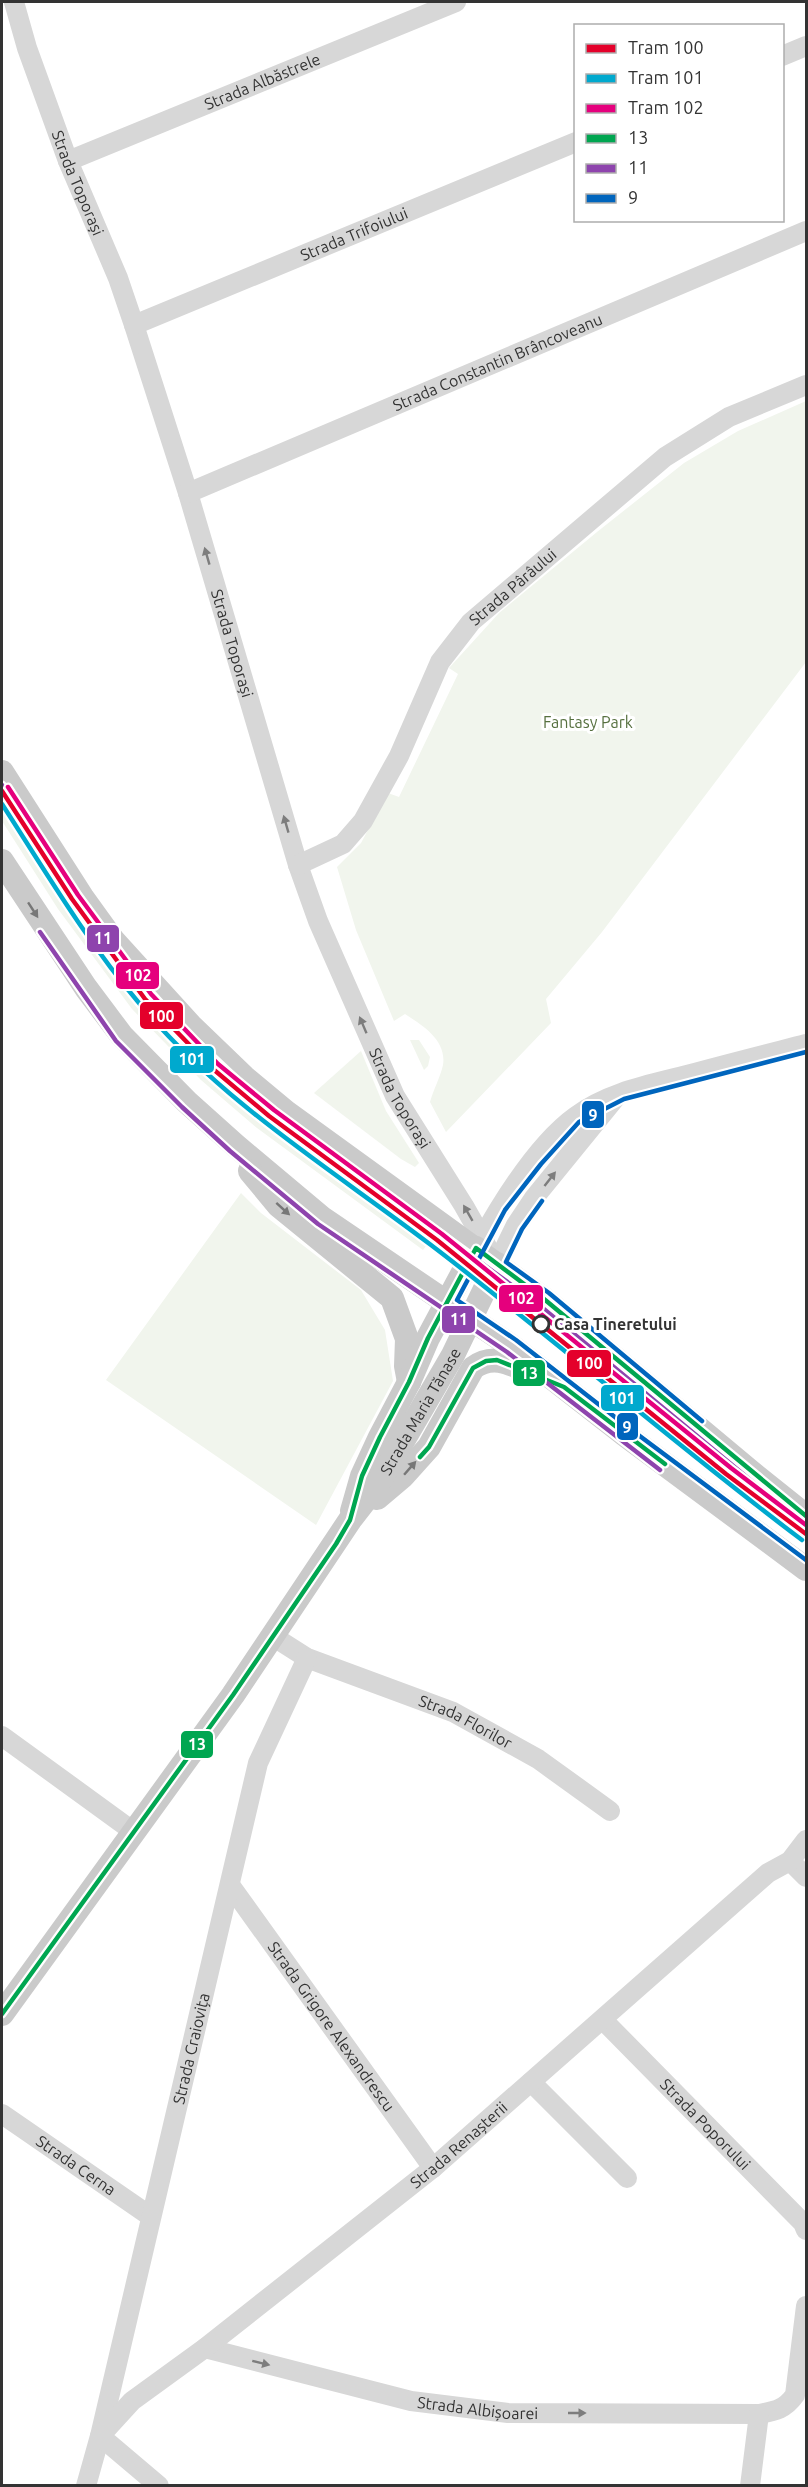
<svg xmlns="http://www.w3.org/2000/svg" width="808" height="2487" viewBox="0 0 808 2487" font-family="Ubuntu,sans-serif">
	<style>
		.green { fill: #f1f5ed }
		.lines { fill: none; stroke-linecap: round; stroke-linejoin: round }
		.minor { stroke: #d7d7d7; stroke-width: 20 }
		.major { stroke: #cacaca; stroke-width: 24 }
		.bus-1-casing { stroke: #fff; stroke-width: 9 }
		.bus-2-casing { stroke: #fff; stroke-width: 9 }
		.bus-3-casing { stroke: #fff; stroke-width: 9 }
		.bus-1 { stroke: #00a651; stroke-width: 4.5 }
		.bus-2 { stroke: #8e44ad; stroke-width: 4.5 }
		.bus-3 { stroke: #0065bd; stroke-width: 4.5 }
		.tram-1-casing { stroke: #fff; stroke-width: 9 }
		.tram-2-casing { stroke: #fff; stroke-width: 9 }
		.tram-3-casing { stroke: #fff; stroke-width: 9 }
		.tram-1 { stroke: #e4002b; stroke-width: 4.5 }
		.tram-2 { stroke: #00a9ce; stroke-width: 4.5 }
		.tram-3 { stroke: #e5007d; stroke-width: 4.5 }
		.oneway { fill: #7d7d7d }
		.oneway2 { fill: #777 }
		.stop-dot { fill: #fff; stroke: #333; stroke-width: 3 }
		.labels { text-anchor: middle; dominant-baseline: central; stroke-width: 6; stroke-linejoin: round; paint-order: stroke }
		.street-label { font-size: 16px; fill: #333; stroke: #fff }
		.park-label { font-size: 16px; fill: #56703f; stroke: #fff }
		.stop-label { font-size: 16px; font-weight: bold; fill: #333; stroke: #fff; text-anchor: start }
		.line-badge { stroke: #fff; stroke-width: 2 }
		.badge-label { font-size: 16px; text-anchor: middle; font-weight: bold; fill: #fff }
	</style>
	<rect width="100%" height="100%" fill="#fff"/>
	<g class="green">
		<path d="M 806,401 L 806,662 L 602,932 L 546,999 L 551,1023 L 446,1132 L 430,1102 C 433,1091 441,1075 443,1065 C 447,1040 422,1025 405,1014 L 394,1021 L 356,930 L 337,867 L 361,843 L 388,793 L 399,797 L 458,674 L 449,668 L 499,613 L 597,532 L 684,463 L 738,431 Z"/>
		<polygon points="2,801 67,902 141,1002 208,1072 264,1119 430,1241 423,1250 257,1128 201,1080 132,1009 58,909 2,821"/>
		<polygon points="410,1040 419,1040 430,1057 428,1066 424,1070"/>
		<polygon points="361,1051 386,1111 419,1163 415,1167 401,1159 314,1093"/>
		<polygon points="241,1193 261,1213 361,1290 385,1330 393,1381 316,1525 106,1380"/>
	</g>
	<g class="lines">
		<g class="minor">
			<path id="s1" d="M 14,2 L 27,48 L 68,161 L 118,278 L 134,325 L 188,493 L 298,865 L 318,921 L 395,1096 L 464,1206 L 494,1259"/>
			<polyline points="782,56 806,46"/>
			<path id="s2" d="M 68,161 L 456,2"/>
			<path id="s3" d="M 134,325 L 576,142"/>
			<path id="s4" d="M 188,493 L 806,231"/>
			<path id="s5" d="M 298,865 L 343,844 L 363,821 L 399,756 L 440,662 L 471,622 L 665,457 L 729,417 L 806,385"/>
			<path d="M 477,1247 C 500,1205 537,1144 576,1116 C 609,1092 648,1085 687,1075 C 727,1064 767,1054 806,1044"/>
			<polyline points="497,1264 516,1225 534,1198 617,1096"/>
			<path id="s6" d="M 274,1637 L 307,1658 L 453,1712 L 538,1759 L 610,1811"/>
			<polyline points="2,1736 134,1832"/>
			<polyline points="790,1861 806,1877"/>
			<path id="s7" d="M 230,1885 L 433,2168"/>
			<path id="s8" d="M 603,2020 L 803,2223 L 806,2230"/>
			<polyline points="531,2082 627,2178"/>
			<path id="s9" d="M 2,2114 L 150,2216"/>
			<path id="s10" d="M 205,2348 L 411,2401 L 508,2413 L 759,2414 C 776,2411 785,2409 795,2395 L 806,2306"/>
			<path id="s11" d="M 86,2486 L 100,2436 L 258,1763 L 307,1658"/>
			<path id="s12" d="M 159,2486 L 100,2436 L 132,2401 L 205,2348 L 433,2168 L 768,1873 L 790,1861 L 806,1840"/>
			<polyline points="750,2486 759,2414"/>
		</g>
		<g class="major">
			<polyline points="2,772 82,897 113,940 192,1027 244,1077 286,1112 544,1299 751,1472 806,1516"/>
			<polyline points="2,861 86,988 122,1036 187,1102 235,1145 322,1218 511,1346 624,1434 806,1569"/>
			<polyline points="250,1171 279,1206 392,1298 407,1339 406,1366 409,1382"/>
			<path d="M 377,1498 L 403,1476 L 429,1447 L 473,1368 C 494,1352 513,1365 534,1374"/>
			<polyline points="352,1511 362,1476 380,1437 409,1382 428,1338 476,1248"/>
			<path id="s13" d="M 2,2014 L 233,1695 L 350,1520 L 378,1484 L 453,1355 L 497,1264"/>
		</g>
		<g class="bus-1-casing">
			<g id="bus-1">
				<polyline points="420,1457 429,1447 473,1368 486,1361 497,1360 564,1387 665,1464"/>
				<polyline points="2,2014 233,1695 336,1544 350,1520 362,1476 380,1437 409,1382 428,1338 476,1248 544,1299 806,1516"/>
			</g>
		</g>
		<g class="bus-2-casing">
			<g id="bus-2">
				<polyline points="2,785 76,901 107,944 186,1032 239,1082 282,1118 539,1305 801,1522"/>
				<polyline points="40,932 116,1041 182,1107 230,1151 318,1224 507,1352 660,1470"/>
			</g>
		</g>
		<g class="bus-3-casing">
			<g id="bus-3">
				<polyline points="806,1052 624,1099 579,1122 541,1164 505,1210 457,1300 516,1340 629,1428 806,1560"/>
				<polyline points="542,1201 522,1229 506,1262 549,1293 702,1421"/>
			</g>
		</g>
		<use href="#bus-1" class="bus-1"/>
		<use href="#bus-2" class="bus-2"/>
		<use href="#bus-3" class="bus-3"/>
		<g class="tram-1-casing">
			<polyline id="tram-1" points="2,791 72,899 145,999 213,1069 269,1116 437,1240 726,1474 806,1534"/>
		</g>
		<g class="tram-2-casing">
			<path id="tram-2" d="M 2,804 C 45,871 88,943 139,1003 C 220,1101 331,1169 431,1245 C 557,1341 675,1445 802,1540"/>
		</g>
		<g class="tram-3-casing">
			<polyline id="tram-3" points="8,787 78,895 151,994 218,1064 274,1110 442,1234 731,1468 806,1525"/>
		</g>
		<use href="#tram-1" class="tram-1"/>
		<use href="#tram-2" class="tram-2"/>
		<use href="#tram-3" class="tram-3"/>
	</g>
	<defs><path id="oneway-solid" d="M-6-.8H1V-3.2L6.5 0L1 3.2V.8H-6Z" transform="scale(1.5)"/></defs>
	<g class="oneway">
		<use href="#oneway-solid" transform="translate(207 556) rotate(-106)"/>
		<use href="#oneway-solid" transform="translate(286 824) rotate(-106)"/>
		<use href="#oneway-solid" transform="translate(363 1025) rotate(-113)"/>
		<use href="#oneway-solid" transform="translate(550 1179) rotate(-52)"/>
		<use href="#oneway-solid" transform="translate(468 1213) rotate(-120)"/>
		<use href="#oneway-solid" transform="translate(261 2363) rotate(14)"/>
		<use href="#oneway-solid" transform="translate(577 2413)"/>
	</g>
	<g class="oneway2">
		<use href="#oneway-solid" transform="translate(33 910) rotate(57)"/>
		<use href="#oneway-solid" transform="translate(283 1209) rotate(42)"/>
		<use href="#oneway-solid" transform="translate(410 1468) rotate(-49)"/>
	</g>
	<circle class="stop-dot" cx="541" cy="1324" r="8"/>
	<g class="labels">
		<g class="street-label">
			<text stroke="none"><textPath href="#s2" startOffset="210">Strada Albăstrele</textPath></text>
			<text stroke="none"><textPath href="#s1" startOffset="192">Strada Toporași</textPath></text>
			<text stroke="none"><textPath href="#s3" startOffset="238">Strada Trifoiului</textPath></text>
			<text stroke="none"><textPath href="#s4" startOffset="336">Strada Constantin Brâncoveanu</textPath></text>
			<text stroke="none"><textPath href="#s5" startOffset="362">Strada Pârâului</textPath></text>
			<text stroke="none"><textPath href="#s1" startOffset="678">Strada Toporași</textPath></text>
			<text stroke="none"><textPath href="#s1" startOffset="1164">Strada Toporași</textPath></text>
			<text stroke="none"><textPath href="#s13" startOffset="734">Strada Maria Tănase</textPath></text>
			<text stroke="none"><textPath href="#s6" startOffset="210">Strada Florilor</textPath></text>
			<text stroke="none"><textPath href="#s7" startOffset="174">Strada Grigore Alexandrescu</textPath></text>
			<text stroke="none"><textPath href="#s11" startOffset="450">Strada Craiovița</textPath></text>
			<text stroke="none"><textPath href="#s8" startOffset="146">Strada Poporului</textPath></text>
			<text stroke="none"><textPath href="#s12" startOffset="540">Strada Renașterii</textPath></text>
			<text stroke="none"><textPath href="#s9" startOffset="90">Strada Cerna</textPath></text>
			<text stroke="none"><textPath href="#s10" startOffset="280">Strada Albișoarei</textPath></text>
		</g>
		<g class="park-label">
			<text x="588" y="722">Fantasy Park</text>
		</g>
		<g class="stop-label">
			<text x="554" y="1324">Casa Tineretului</text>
		</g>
	</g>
	<g class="line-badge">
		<rect x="86" y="924" width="34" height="29" rx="6" fill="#8e44ad"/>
		<rect x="115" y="961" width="45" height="29" rx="6" fill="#e5007d"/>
		<rect x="139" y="1001" width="45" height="29" rx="6" fill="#e4002b"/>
		<rect x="169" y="1045" width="46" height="29" rx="6" fill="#00a9ce"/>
		<rect x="581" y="1100" width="24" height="29" rx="6" fill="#0065bd"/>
		<rect x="498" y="1284" width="46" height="29" rx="6" fill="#e5007d"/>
		<rect x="441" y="1305" width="35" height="29" rx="6" fill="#8e44ad"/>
		<rect x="566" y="1349" width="46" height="29" rx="6" fill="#e4002b"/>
		<rect x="512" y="1359" width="34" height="28" rx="6" fill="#00a651"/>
		<rect x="600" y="1384" width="45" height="28" rx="6" fill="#00a9ce"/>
		<rect x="616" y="1412" width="23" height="29" rx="6" fill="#0065bd"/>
		<rect x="180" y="1730" width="34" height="29" rx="6" fill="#00a651"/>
	</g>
	<g class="badge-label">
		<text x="103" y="944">11</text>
		<text x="138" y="981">102</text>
		<text x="161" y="1022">100</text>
		<text x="192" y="1065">101</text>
		<text x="593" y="1121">9</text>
		<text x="521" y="1304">102</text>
		<text x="459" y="1325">11</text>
		<text x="589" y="1369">100</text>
		<text x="529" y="1379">13</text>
		<text x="622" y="1404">101</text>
		<text x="627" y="1433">9</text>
		<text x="197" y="1750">13</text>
	</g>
	<rect width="808" height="2487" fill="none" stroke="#333333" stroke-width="6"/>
	<rect x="574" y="24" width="210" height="198" fill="#ffffff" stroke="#adadad" stroke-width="1.5"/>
	<rect x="586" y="44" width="30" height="9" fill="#e4002b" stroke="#adadad" stroke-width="1.5"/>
	<text x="628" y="54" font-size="18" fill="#333333">Tram 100</text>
	<rect x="586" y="74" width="30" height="9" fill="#00a9ce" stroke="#adadad" stroke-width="1.5"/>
	<text x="628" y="84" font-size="18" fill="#333333">Tram 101</text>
	<rect x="586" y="104" width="30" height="9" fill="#e5007d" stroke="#adadad" stroke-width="1.5"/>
	<text x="628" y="114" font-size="18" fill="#333333">Tram 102</text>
	<rect x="586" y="134" width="30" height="9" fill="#00a651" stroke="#adadad" stroke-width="1.5"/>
	<text x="628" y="144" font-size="18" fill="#333333">13</text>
	<rect x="586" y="164" width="30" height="9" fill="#8e44ad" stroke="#adadad" stroke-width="1.5"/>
	<text x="628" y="174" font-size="18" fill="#333333">11</text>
	<rect x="586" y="194" width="30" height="9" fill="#0065bd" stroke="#adadad" stroke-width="1.5"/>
	<text x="628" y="204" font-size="18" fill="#333333">9</text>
</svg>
